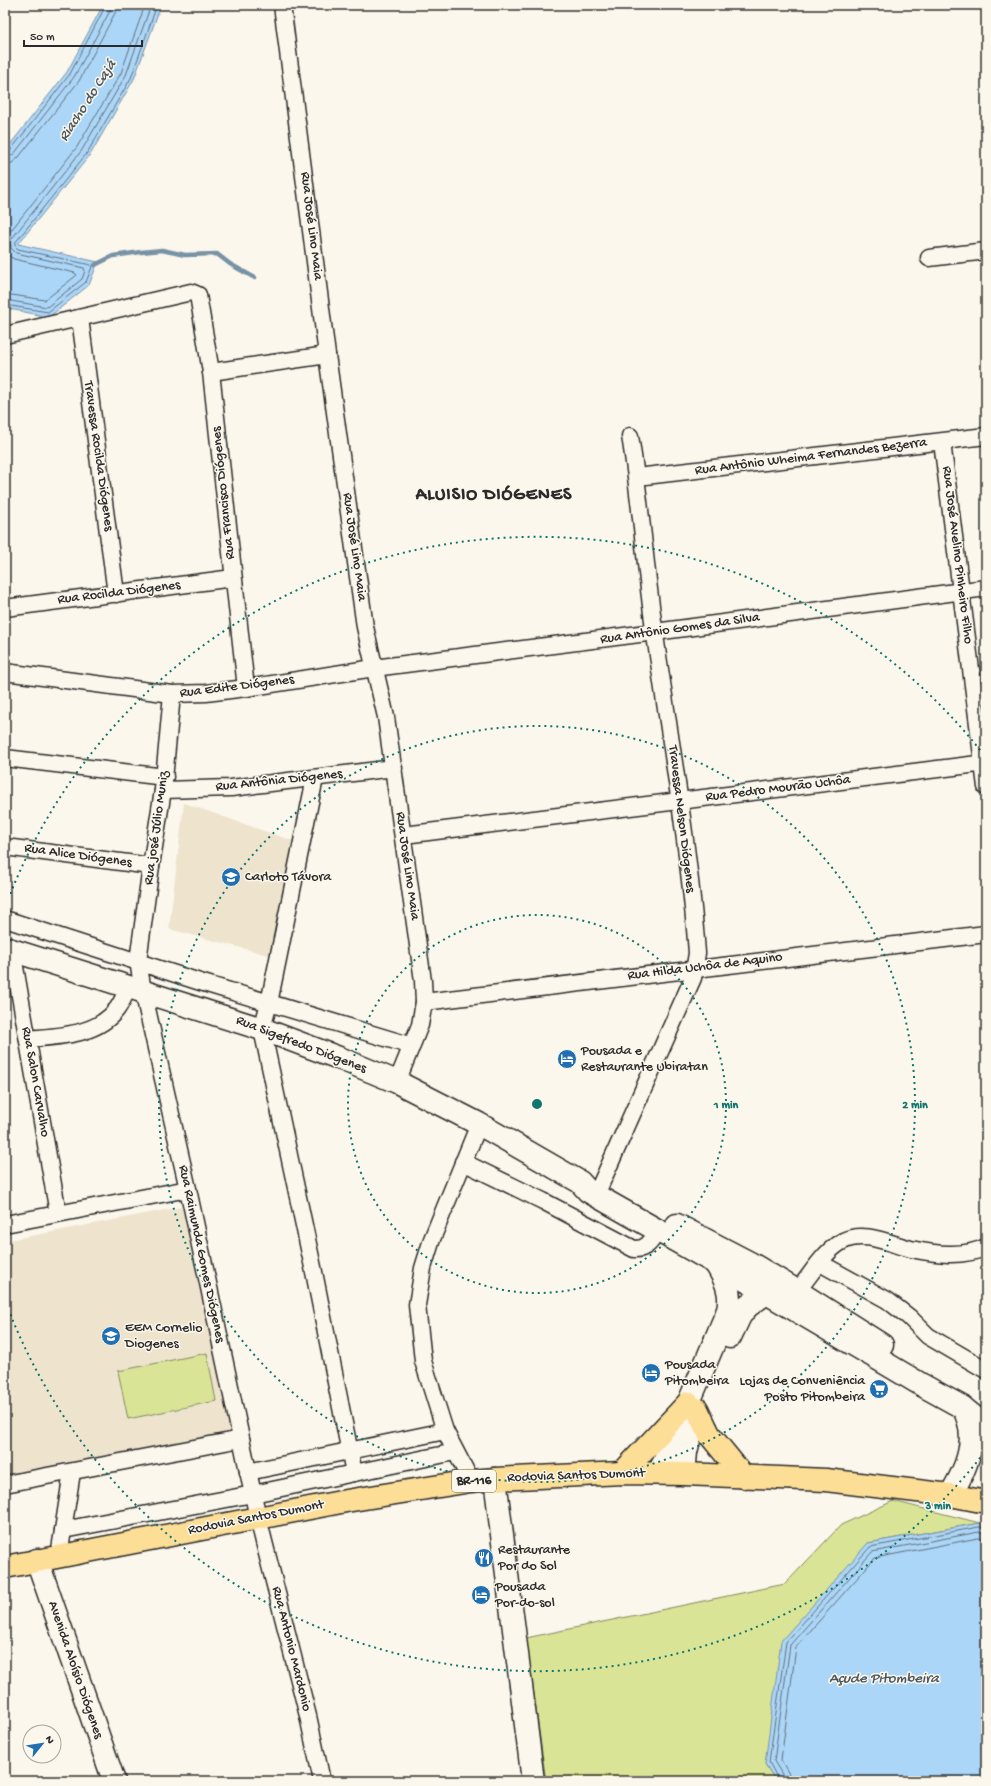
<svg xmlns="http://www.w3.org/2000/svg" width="991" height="1786" viewBox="0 0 991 1786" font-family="'Gochi Hand',sans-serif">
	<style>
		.built { fill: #eee3cd }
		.green { fill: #d9e497; stroke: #828861 }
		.water { fill: #acd6f7; stroke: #7892a5 }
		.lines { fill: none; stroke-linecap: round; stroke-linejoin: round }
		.shore { stroke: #5f6f7d; stroke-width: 1 }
		.stream { stroke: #7892a5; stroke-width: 4.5 }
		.street-casing { stroke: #2b2b2b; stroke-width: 19 }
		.secondary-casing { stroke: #2b2b2b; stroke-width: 25 }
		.highway-casing { stroke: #2b2b2b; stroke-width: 25 }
		.street { stroke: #fbf7ec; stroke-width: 16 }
		.secondary { stroke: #fbf7ec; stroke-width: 22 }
		.highway { stroke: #fdde96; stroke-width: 22 }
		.ring { fill: none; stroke: #0f766e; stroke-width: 2; stroke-dasharray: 2 4 }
		.labels { text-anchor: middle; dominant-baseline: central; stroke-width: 3; stroke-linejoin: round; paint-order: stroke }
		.shield { fill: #fbf7ec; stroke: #696865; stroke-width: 1 }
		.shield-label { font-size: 13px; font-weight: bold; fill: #2b2b2b }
		.street-label { font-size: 14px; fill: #2b2b2b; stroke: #fbf7ec }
		.poi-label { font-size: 14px; fill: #2b2b2b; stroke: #fbf7ec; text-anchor: start }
		.water-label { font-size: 15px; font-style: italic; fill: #4b565e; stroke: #fbf7ec }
		.district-label { font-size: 18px; font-weight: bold; letter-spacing: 1px; fill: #2b2b2b; stroke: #fbf7ec }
		.centre { fill: #0f766e; stroke: #fbf7ec; stroke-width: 2 }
		.ring-label { font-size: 12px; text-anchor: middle; font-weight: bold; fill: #0f766e; stroke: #fbf7ec; stroke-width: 3; stroke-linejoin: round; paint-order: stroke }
	</style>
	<rect width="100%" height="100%" fill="#fbf7ec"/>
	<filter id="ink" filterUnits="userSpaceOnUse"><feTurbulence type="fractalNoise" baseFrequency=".025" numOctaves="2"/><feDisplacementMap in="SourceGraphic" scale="8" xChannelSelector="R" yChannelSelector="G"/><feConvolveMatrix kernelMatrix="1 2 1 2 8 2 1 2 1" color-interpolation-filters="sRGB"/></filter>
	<g filter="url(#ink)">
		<g class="built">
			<polygon points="184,803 293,841 276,957 169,929"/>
			<polygon points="191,1205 235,1431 5,1476 5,1241"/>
		</g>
		<g class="green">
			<polygon points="207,1353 216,1401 128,1419 118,1371"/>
			<polygon points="893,1501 980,1523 868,1543 765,1764 776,1781 546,1781 526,1638 785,1584 841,1525"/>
		</g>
		<g class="water">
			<polygon points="103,5 161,5 134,79 90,155 18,244 98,262 89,285 49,317 5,308 5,151 67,72"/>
			<polygon points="980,1523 986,1525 986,1781 776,1781 765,1764 781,1641 868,1543"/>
		</g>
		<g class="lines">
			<g class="shore">
				<polyline points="5,153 10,151 70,74 106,5"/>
				<polyline points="5,158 14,154 74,77 110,11 111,5"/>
				<polyline points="5,164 12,163 18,158 79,81 115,13 117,5"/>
				<polyline points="5,238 77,147 121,73 145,5"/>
				<polyline points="5,250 9,256 14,259 75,273 77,275 45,300 5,294"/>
				<polyline points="5,300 47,307 82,279 85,271 84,268 16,253 11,248 10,241 82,150 126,75 151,5"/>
				<polyline points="5,305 48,312 86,282 92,267 91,265 18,249 15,246 15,243 87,153 131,78 157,5"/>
				<polyline points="779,1781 769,1762 786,1642 870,1547 979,1527 986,1528"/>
				<polyline points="784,1781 783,1776 774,1761 790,1645 872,1552 979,1532 986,1533"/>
				<polyline points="790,1781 789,1774 781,1760 796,1647 875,1558 978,1538 986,1539"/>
			</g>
			<polyline class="stream" points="95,265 113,256 141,252 162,250 185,255 217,254 230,264 255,278"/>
			<g class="street-casing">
				<g id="street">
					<polyline points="282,5 327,355 365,627 386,717 423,981 424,1002 420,1025 397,1082"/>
					<polyline points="929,258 986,251"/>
					<polyline points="80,318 116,594"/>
					<polyline points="5,335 191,292 198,295 211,372 246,688"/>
					<polyline points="211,372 327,355"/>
					<polyline points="942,442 986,787"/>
					<polyline points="637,477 986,436"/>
					<polyline points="5,608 233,578"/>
					<polyline points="5,672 172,694 206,693 246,688 374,668 655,632 986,588"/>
					<polyline points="172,694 163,790 151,866 138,961 143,991 188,1189 258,1518 308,1716 322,1781"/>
					<polyline points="5,758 165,777"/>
					<polyline points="315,778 269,1003 262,1029 314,1272 354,1473"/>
					<polyline points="163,790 231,788 394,768"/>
					<polyline points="404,835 986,763"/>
					<polyline points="5,847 151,866"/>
					<polyline points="5,919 200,982 412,1046"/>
					<polyline points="12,950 58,1213"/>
					<polyline points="424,1002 986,934"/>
					<path d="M 28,1039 C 58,1036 97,1036 117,1009 C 122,1002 125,994 129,987"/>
					<path d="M 463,1162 L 543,1201 L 634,1249 C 647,1250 652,1240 658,1231"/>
					<path d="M 596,1195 L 693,978 L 697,953 C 689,847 670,740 655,635 C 645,568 641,502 630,436"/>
					<polyline points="5,1224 188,1189"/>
					<polyline points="820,1263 887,1300 909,1317 928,1336 986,1370"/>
					<path d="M 797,1291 C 811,1275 824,1251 843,1241 C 864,1230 890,1244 911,1249 C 935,1254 963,1258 986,1247"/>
					<polyline points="248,1472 445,1431"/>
					<polyline points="471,1481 445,1431 423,1361 417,1305 423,1268 432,1239 479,1124"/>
					<polyline points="5,1484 241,1439"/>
					<polyline points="63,1530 253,1494 455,1452"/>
					<polyline points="59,1556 72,1472"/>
				</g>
			</g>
			<g class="secondary-casing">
				<g id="secondary">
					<polyline points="5,948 262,1029 339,1058 397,1082 479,1124 580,1182 588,1191 733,1273 922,1385 962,1407 978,1420 986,1430"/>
					<polyline points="677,1225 750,1263 797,1291 882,1345"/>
					<polyline points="730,1337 740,1316 748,1306 766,1293 772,1282"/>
					<path d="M 659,1473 L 728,1310 C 732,1292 725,1279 716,1264"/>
					<polyline points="684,1474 686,1452 696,1412"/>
					<polyline points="495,1479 533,1781"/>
					<path d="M 950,1495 C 967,1469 980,1437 963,1408"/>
					<polyline points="37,1560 114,1781"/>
				</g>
			</g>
			<g class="highway-casing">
				<g id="highway">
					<polyline points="697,1409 709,1434 744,1477"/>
					<polyline points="622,1473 688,1403"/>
					<polyline points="5,1567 346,1501 471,1481 495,1479 622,1473 684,1474 826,1480 950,1495 986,1502"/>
				</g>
			</g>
			<use href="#street" class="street"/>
			<use href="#secondary" class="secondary"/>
			<use href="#highway" class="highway"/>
		</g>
	</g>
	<g class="ring">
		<circle cx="537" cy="1104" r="189"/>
		<circle cx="537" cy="1104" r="378"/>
		<path d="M984 1453A567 567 0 0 1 6 1303M6 905A567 567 0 0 1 984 755"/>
	</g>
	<defs>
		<g id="school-disc" transform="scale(1)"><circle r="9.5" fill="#1f6fb2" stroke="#fbf7ec"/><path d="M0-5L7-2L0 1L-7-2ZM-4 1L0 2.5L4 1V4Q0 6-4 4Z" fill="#fff"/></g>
		<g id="hotel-disc" transform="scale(1)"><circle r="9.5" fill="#1f6fb2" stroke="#fbf7ec"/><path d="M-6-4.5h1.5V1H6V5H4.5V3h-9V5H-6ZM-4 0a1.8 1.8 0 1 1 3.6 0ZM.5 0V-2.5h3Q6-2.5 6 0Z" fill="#fff"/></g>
		<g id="supermarket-disc" transform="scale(1)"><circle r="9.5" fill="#1f6fb2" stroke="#fbf7ec"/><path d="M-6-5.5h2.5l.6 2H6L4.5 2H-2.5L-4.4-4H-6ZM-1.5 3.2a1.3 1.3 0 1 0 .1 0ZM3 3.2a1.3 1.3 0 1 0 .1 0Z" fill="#fff"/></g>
		<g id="restaurant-disc" transform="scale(1)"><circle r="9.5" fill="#1f6fb2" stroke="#fbf7ec"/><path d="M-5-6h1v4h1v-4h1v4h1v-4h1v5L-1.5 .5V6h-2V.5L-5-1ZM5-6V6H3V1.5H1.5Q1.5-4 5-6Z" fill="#fff"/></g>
	</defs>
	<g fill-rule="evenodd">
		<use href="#school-disc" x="231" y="877"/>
		<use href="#hotel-disc" x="567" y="1059"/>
		<use href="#school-disc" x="111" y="1336"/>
		<use href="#hotel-disc" x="651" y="1373"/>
		<use href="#supermarket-disc" x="879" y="1389"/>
		<use href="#restaurant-disc" x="484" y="1558"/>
		<use href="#hotel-disc" x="481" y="1595"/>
	</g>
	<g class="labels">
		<rect class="shield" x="452" y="1470" width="44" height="22" rx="3"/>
		<g class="shield-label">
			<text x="474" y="1481">BR-116</text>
		</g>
		<g class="street-label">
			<text transform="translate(311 226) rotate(83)">Rua José Lino Maia</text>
			<text transform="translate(98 456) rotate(82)">Travessa Rocilda Diógenes</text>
			<text transform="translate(811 457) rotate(-7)">Rua Antônio Wheima Fernandes Bezerra</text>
			<text transform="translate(224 493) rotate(-96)">Rua Francisco Diógenes</text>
			<text transform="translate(354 547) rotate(82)">Rua José Lino Maia</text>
			<text transform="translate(957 555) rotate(83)">Rua José Avelino Pinheiro Filho</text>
			<text transform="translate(119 593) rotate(-7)">Rua Rocilda Diógenes</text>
			<text transform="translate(680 629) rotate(-8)">Rua Antônio Gomes da Silva</text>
			<text transform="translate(237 687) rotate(-7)">Rua Edite Diógenes</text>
			<text transform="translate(279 781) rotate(-6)">Rua Antônia Diógenes</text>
			<text transform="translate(778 789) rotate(-7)">Rua Pedro Mourão Uchôa</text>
			<text transform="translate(681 819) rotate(83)">Travessa Nelson Diógenes</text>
			<text transform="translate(157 828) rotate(-82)">Rua josé Júlio Muniz</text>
			<text transform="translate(78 856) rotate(8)">Rua Alice Diógenes</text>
			<text transform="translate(407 866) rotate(82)">Rua José Lino Maia</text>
			<text transform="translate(705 967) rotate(-7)">Rua Hilda Uchôa de Aquino</text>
			<text transform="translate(301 1045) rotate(21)">Rua Sigefredo Diógenes</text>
			<text transform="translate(35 1082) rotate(80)">Rua Salon Carvalho</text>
			<text transform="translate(201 1254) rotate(78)">Rua Raimunda Gomes Diógenes</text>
			<text transform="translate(576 1476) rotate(-2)">Rodovia Santos Dumont</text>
			<text transform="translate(256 1518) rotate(-11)">Rodovia Santos Dumont</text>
			<text transform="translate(291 1649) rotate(76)">Rua Antonio Mardonio</text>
			<text transform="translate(75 1670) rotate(71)">Avenida Aloísio Diógenes</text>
		</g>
		<g class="poi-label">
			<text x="245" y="877">Carloto Távora</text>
			<text x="581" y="1051">Pousada e<tspan x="581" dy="16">Restaurante Ubiratan</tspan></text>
			<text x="125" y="1328">EEM Cornelio<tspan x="125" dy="16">Diogenes</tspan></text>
			<text x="665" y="1365">Pousada<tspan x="665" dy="16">Pitombeira</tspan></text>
			<text x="865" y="1381" text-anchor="end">Lojas de Conveniência<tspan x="865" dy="16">Posto Pitombeira</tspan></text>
			<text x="498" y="1550">Restaurante<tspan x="498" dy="16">Por do Sol</tspan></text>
			<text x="495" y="1587">Pousada<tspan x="495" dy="16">Por-do-sol</tspan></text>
		</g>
		<g class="water-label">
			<text transform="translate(88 101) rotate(-57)">Riacho do Cajá</text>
			<text x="884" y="1679">Açude Pitombeira</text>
		</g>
		<g class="district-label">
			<text x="494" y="495">ALUISIO DIÓGENES</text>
		</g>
	</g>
	<circle cx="537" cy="1104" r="6" class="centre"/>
	<g class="ring-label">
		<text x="726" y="1108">1 min</text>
		<text x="915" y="1108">2 min</text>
		<text x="938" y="1509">3 min</text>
	</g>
	<rect width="991" height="1786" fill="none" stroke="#fbf7ec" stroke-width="20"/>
	<rect x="10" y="10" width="971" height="1766" fill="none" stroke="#2b2b2b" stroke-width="1.5" filter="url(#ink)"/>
	<g transform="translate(42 1744) rotate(60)"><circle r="19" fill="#fbf7ec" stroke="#a8a59f"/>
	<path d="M0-3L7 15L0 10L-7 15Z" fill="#1f6fb2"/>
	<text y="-6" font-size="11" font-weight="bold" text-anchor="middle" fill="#2b2b2b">N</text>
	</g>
	<path d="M24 40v6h118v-6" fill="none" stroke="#2b2b2b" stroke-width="2"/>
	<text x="30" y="40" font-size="12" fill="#2b2b2b" stroke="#fbf7ec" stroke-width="3" paint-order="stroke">50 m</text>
</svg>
